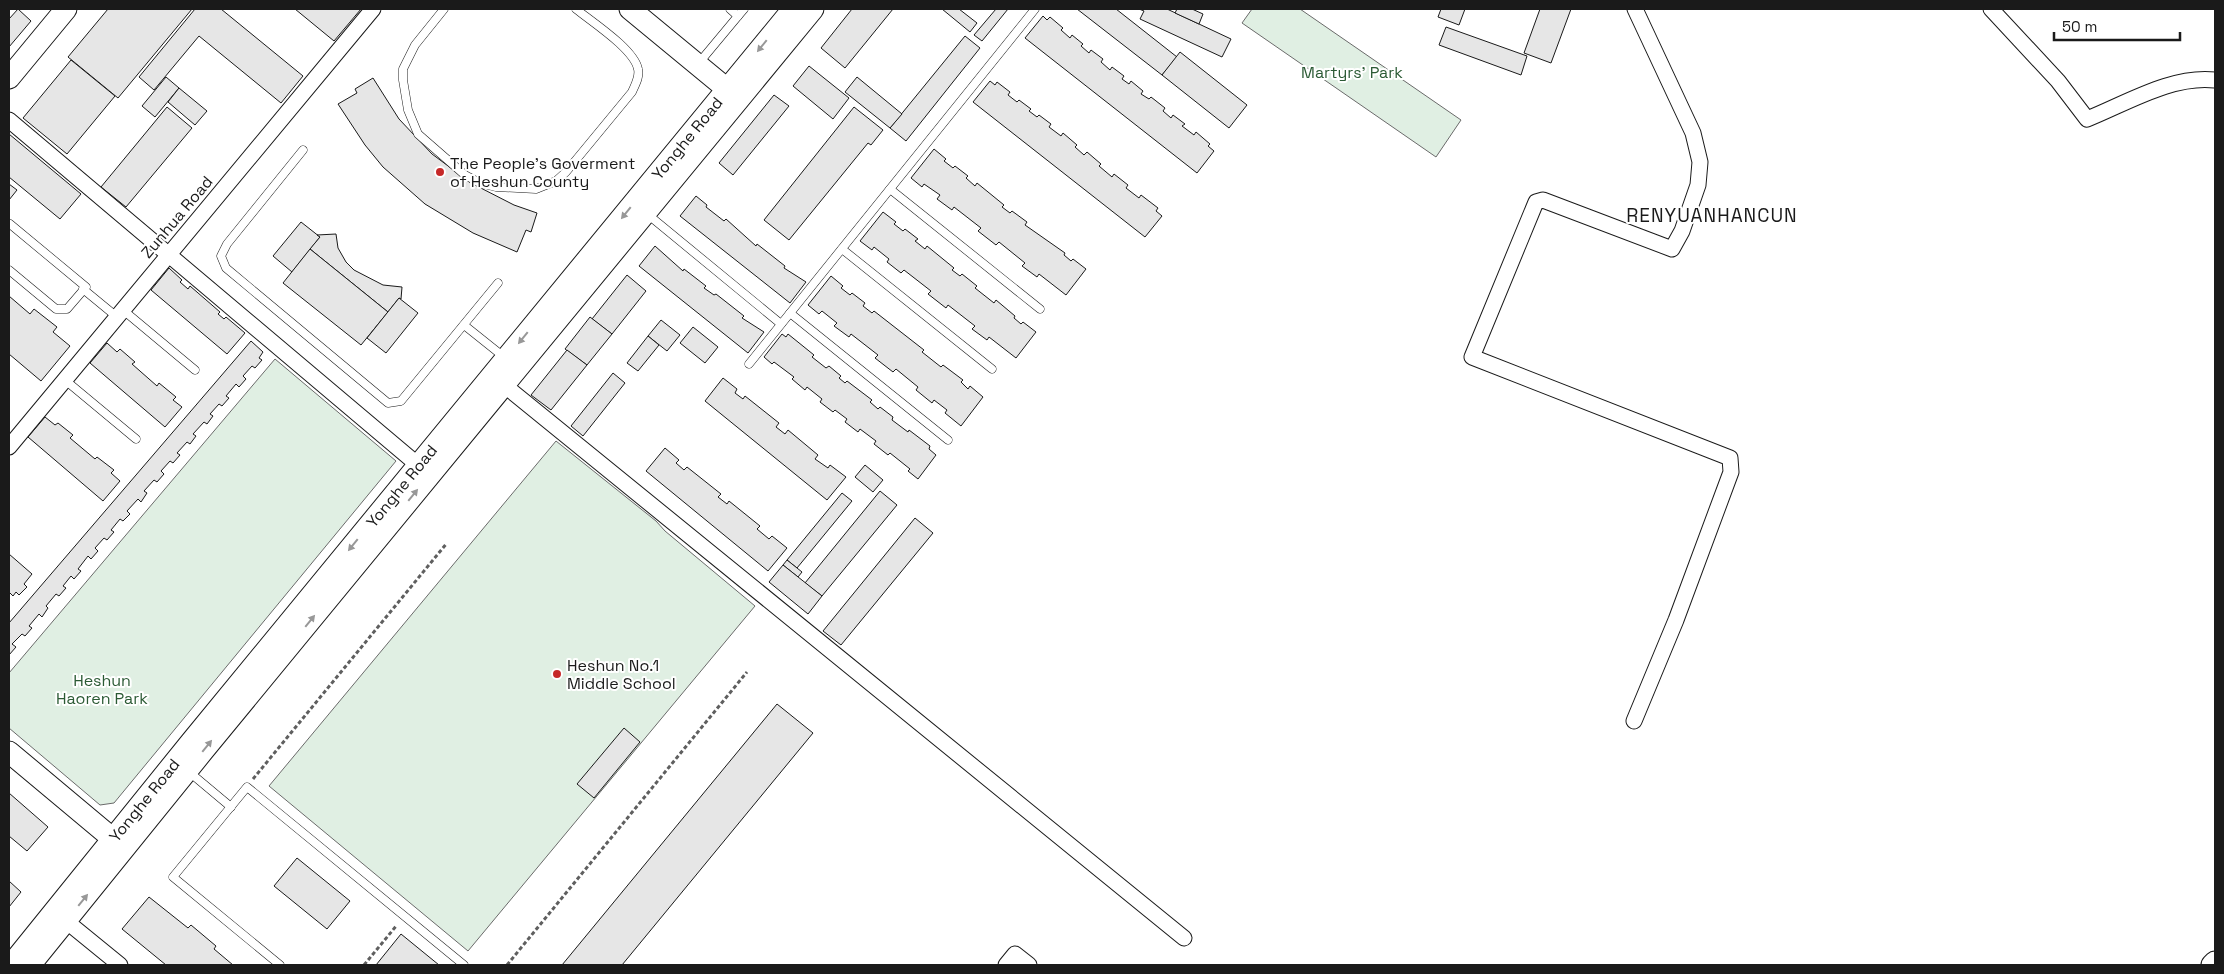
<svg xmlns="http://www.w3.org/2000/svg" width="2224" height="974" viewBox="0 0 2224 974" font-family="'Space Grotesk',sans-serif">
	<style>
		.green { fill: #e0efe3; stroke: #6a6a6a }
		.building { fill: #e6e6e6; stroke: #1a1a1a }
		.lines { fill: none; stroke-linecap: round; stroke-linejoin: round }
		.lane-casing { stroke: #1a1a1a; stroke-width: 9 }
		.street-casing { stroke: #1a1a1a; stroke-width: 17 }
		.secondary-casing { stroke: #1a1a1a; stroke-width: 23 }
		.path { stroke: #5f5f5f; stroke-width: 3; stroke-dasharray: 4 2.5; stroke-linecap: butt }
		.lane { stroke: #fff; stroke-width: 8 }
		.street { stroke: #fff; stroke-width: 15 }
		.secondary { stroke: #fff; stroke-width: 21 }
		.oneway { fill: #989898 }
		.poi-dot { fill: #c62828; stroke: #fff; stroke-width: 2 }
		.labels { text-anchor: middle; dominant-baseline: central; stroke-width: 4; stroke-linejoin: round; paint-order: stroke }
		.park-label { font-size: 16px; fill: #2b5a34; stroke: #fff }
		.street-label { font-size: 16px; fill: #1a1a1a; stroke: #fff }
		.poi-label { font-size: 16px; fill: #1a1a1a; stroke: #fff; text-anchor: start }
		.quarter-label { font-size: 19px; letter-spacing: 1px; fill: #1a1a1a; stroke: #fff }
	</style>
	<rect width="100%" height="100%" fill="#fff"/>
	<g class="green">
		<polygon points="1252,9 1300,9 1461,120 1436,157 1242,23"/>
		<polygon points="275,359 396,461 114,803 100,805 9,728 9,673"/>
		<polygon points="556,441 656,521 665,531 755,606 468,951 269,786"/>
	</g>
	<g class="building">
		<polygon points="18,9 31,21 9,47 9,19"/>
		<polygon points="108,9 192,9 118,98 68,57"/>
		<polygon points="195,9 221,9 303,76 281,103 199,36 154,90 139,77"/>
		<polygon points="295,9 361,9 334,41"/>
		<polygon points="852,9 893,9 845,68 821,48"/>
		<polygon points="942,9 959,9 977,23 970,32"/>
		<polygon points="996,9 1008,9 982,41 974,35"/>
		<polygon points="1077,9 1116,9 1177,57 1162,75"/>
		<polygon points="1139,9 1167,9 1231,39 1222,57 1140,19 1144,11"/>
		<polygon points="1177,9 1192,9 1203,14 1199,24 1175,13"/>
		<polygon points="1441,9 1465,9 1459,25 1438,17"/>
		<polygon points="1540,9 1571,9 1551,63 1524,53"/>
		<polygon points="1043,16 1047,20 1050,17 1063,28 1061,30 1070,38 1072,35 1083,44 1081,46 1089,53 1091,50 1103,59 1101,62 1110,70 1112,67 1124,76 1122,79 1129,84 1131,81 1143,91 1141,94 1149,99 1151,97 1165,108 1163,111 1171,118 1173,115 1185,124 1182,126 1194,135 1196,132 1210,144 1208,146 1214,151 1197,173 1025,38"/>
		<polygon points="1446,27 1527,56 1521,75 1439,45"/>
		<polygon points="965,36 980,48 906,141 890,128"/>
		<polygon points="1180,52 1247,105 1229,128 1162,75"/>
		<polygon points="71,60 115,96 67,154 23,118"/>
		<polygon points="809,66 849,98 833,119 793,86"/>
		<polygon points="166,77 179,88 155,117 142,106"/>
		<polygon points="857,77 902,114 890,128 845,92"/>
		<polygon points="373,78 399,119 432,154 471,183 514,205 537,213 531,232 526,230 517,252 473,233 425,204 383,167 365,145 338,104 357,93 355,89"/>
		<polygon points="990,81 995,85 997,82 1010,92 1008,95 1017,102 1019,100 1031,109 1029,111 1037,117 1039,115 1051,124 1049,127 1061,136 1063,133 1077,145 1075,147 1084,155 1087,152 1101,164 1099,166 1112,177 1114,174 1128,185 1126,188 1139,198 1141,195 1158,208 1156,211 1162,216 1145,237 973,102"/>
		<polygon points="179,88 207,111 195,125 168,102"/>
		<polygon points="774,95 789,106 733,175 719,163"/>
		<polygon points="167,107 192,128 126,207 101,187"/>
		<polygon points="854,107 883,130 871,145 868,143 789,240 764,220"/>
		<polygon points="9,134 81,194 60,219 9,177"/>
		<polygon points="934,149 946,159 944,161 953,168 955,166 968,176 966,178 975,186 977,183 1004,205 1002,207 1010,213 1012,211 1027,222 1025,225 1065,253 1064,255 1071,261 1073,259 1086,269 1066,295 1039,274 1037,277 1022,266 1025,263 999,242 996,245 978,231 981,228 954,207 952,210 937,199 940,195 924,184 922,187 911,178"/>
		<polygon points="9,184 17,190 9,200"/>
		<polygon points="696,196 707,205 706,207 724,221 726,219 756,246 757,244 785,266 784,268 806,282 790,303 680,216"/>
		<polygon points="883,212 896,222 894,224 903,231 905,229 918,239 915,241 925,249 927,246 954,268 952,270 960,276 962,274 977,286 975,288 994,303 996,300 1015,316 1014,318 1021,324 1023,322 1036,332 1016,358 989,337 987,340 972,329 975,326 948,305 946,308 928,294 931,291 904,270 901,273 887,262 889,259 874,247 872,250 860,241"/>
		<polygon points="301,222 320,237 292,272 273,256"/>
		<polygon points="336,234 338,248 346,262 354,270 383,285 402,287 401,299 399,298 388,312 310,249 320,237 317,235"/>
		<polygon points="655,246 683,271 684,269 706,286 704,288 714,295 716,294 744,316 742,318 764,332 748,353 639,266"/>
		<polygon points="310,249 388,312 361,345 283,283"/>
		<polygon points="169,268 182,280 180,282 188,289 190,286 220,312 218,314 224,319 226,317 245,333 227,354 151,290"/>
		<polygon points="627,275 646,291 612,334 592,319"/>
		<polygon points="831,276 843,286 841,288 850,295 852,293 865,303 863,306 872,313 874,311 924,350 922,352 941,367 943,365 963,380 961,382 968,389 970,386 983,397 961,426 945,413 947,410 934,400 932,403 916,390 918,387 896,369 893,372 875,358 878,355 851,334 849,337 834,326 837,323 822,311 819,314 808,305"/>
		<polygon points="9,296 30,314 34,309 57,327 53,332 70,346 41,381 9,354"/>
		<polygon points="399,298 418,313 386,353 367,338"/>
		<polygon points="590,317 612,334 587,365 565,349"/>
		<polygon points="661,320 680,335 667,351 648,336"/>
		<polygon points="693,327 718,347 705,363 680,343"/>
		<polygon points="782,334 786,337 788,334 814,355 812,357 826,368 829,366 841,376 839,378 845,383 847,381 872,400 870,402 878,409 880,407 893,417 892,420 908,432 909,430 930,446 929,449 936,455 918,479 908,471 910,469 890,453 888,455 874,444 876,441 860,429 858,432 845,422 847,419 835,410 833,412 820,402 822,399 807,387 805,390 792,379 794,377 774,362 772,364 764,357"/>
		<polygon points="648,336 659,345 638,371 627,363"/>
		<polygon points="251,341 263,352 259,358 262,360 255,368 252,366 243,376 246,379 239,387 236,384 226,396 229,398 222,406 219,404 210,414 213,416 207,424 204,422 193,434 196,436 190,444 187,442 177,453 180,455 173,463 170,461 161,471 164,474 157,482 154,480 144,491 147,493 141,502 138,499 127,511 130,514 123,521 120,519 111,530 114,532 107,540 104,538 95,548 98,551 91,559 88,556 78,569 81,571 74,579 71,576 63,586 66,588 59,596 56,594 46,606 48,608 42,617 39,614 29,626 32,628 25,636 22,634 12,644 16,647 9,655 9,623"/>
		<polygon points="107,343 117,352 120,349 135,362 132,364 157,386 159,383 176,397 173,400 182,407 165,427 90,363"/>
		<polygon points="567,350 587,365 551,410 531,395"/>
		<polygon points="613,373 625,383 583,436 571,426"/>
		<polygon points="723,378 737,389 735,393 743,399 745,396 779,423 776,427 785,434 788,430 818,455 815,459 828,468 830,465 846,477 827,500 705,401"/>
		<polygon points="45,417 55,425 58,423 73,435 70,438 95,459 97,457 114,470 111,473 120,481 103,501 28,437"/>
		<polygon points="665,448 679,460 676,463 684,470 687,467 721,494 718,497 727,504 729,501 760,526 757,529 769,539 772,536 787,548 768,571 646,471"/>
		<polygon points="865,465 883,480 873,492 855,477"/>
		<polygon points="880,491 897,505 822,596 805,583"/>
		<polygon points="842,493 852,501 797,568 787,560"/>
		<polygon points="915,518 933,533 841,645 823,631"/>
		<polygon points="9,554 32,574 24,584 27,587 19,595 16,592 13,596 9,592"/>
		<polygon points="787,560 802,572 798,577 783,565"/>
		<polygon points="783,565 822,596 808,614 769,582"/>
		<polygon points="777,704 813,733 622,965 562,965"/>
		<polygon points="624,728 640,742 594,798 577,784"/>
		<polygon points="9,793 48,827 27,851 9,836"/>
		<polygon points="297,858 350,901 327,929 274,886"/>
		<polygon points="9,881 21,892 9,907"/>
		<polygon points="149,897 188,928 191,925 216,946 214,949 233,965 166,965 122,929"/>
		<polygon points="401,934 439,965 376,965"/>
	</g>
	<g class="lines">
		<g class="lane-casing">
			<g id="lane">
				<path d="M 444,9 L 415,45 L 403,69 L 403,80 L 408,110 L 418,134 L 465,175 L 480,183 L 496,187 L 536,189 L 556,181 L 566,172 L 632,92 C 635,85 640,77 638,69 C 634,49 592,22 576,9"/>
				<polyline points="730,9 738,16 744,9"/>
				<polyline points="698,64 738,16"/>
				<polyline points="303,150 227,244 221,256 226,268 388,403 401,401 498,283"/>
				<polyline points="890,189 1040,309"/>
				<polyline points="646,213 781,324"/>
				<polyline points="9,225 10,224 86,287 67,309 56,309 9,270"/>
				<polyline points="842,249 992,369"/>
				<polyline points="83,289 117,317"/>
				<polyline points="123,310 195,370"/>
				<polyline points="790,313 948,440"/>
				<polyline points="464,325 504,357"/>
				<polyline points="749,364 1035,9"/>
				<polyline points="65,380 136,439"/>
				<polyline points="188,771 231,807"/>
				<polyline points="280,965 173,877 247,787 464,965"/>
			</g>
		</g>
		<g class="street-casing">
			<g id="street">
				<path d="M 1991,9 L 2058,81 L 2087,119 C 2127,103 2172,75 2215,80"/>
				<polyline points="9,120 418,465"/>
				<polyline points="504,385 1184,938"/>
				<polyline points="9,447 373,9"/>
				<polyline points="1634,721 1676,620 1731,472 1730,458 1472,357 1536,202 1543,200 1672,249 1682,231 1698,185 1700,162 1693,133 1635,9"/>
				<polyline points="66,921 120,965"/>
				<polyline points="1006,965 1015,954 1029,965"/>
			</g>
		</g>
		<g class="secondary-casing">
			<g id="secondary">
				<polyline points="630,9 727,89"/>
				<polyline points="9,78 66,9"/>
				<polyline points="9,752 113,839"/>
				<path id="s1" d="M 11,965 L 191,742 L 793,9"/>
				<polyline points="30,965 203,751 813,9"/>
				<polyline points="2212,965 2215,962"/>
			</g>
		</g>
		<g class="path">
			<polyline points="253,779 447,543"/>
			<polyline points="364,965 397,925"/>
			<polyline points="507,965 747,672"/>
		</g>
		<use href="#lane" class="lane"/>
		<use href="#street" class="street"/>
		<use href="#secondary" class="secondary"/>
	</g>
	<defs><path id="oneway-solid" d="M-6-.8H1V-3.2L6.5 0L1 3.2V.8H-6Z" transform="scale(1.25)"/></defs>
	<g class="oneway">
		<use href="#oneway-solid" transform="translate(762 46) rotate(129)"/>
		<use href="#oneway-solid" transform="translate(626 213) rotate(129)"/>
		<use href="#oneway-solid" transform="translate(523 338) rotate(129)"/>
		<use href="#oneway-solid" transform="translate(413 495) rotate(-51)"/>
		<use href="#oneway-solid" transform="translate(353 545) rotate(129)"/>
		<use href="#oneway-solid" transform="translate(310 621) rotate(-51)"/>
		<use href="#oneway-solid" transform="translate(207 746) rotate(-51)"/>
		<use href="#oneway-solid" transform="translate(83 900) rotate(-51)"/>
	</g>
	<g class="poi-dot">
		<circle cx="440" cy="172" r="5"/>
		<circle cx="557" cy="674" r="5"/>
	</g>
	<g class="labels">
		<g class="park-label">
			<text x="1352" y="72">Martyrs' Park</text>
			<text x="102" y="680">Heshun<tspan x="102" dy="18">Haoren Park</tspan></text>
		</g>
		<g class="street-label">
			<text stroke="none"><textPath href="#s1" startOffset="1068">Yonghe Road</textPath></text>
			<text transform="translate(177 217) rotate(-50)">Zunhua Road</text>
			<text stroke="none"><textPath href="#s1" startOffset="618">Yonghe Road</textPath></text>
			<text stroke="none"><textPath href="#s1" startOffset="212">Yonghe Road</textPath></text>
		</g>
		<g class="poi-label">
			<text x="450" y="163">The People's Goverment<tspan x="450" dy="18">of Heshun County</tspan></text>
			<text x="567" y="665">Heshun No.1<tspan x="567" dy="18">Middle School</tspan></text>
		</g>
		<g class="quarter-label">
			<text x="1712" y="215">RENYUANHANCUN</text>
		</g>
	</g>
	<rect width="2224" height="974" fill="none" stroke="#1a1a1a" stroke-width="20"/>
	<path d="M2054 32v8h126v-8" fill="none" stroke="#1a1a1a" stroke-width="2.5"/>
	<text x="2062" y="32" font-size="15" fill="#1a1a1a" stroke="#ffffff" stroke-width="4" paint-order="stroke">50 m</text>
</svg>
